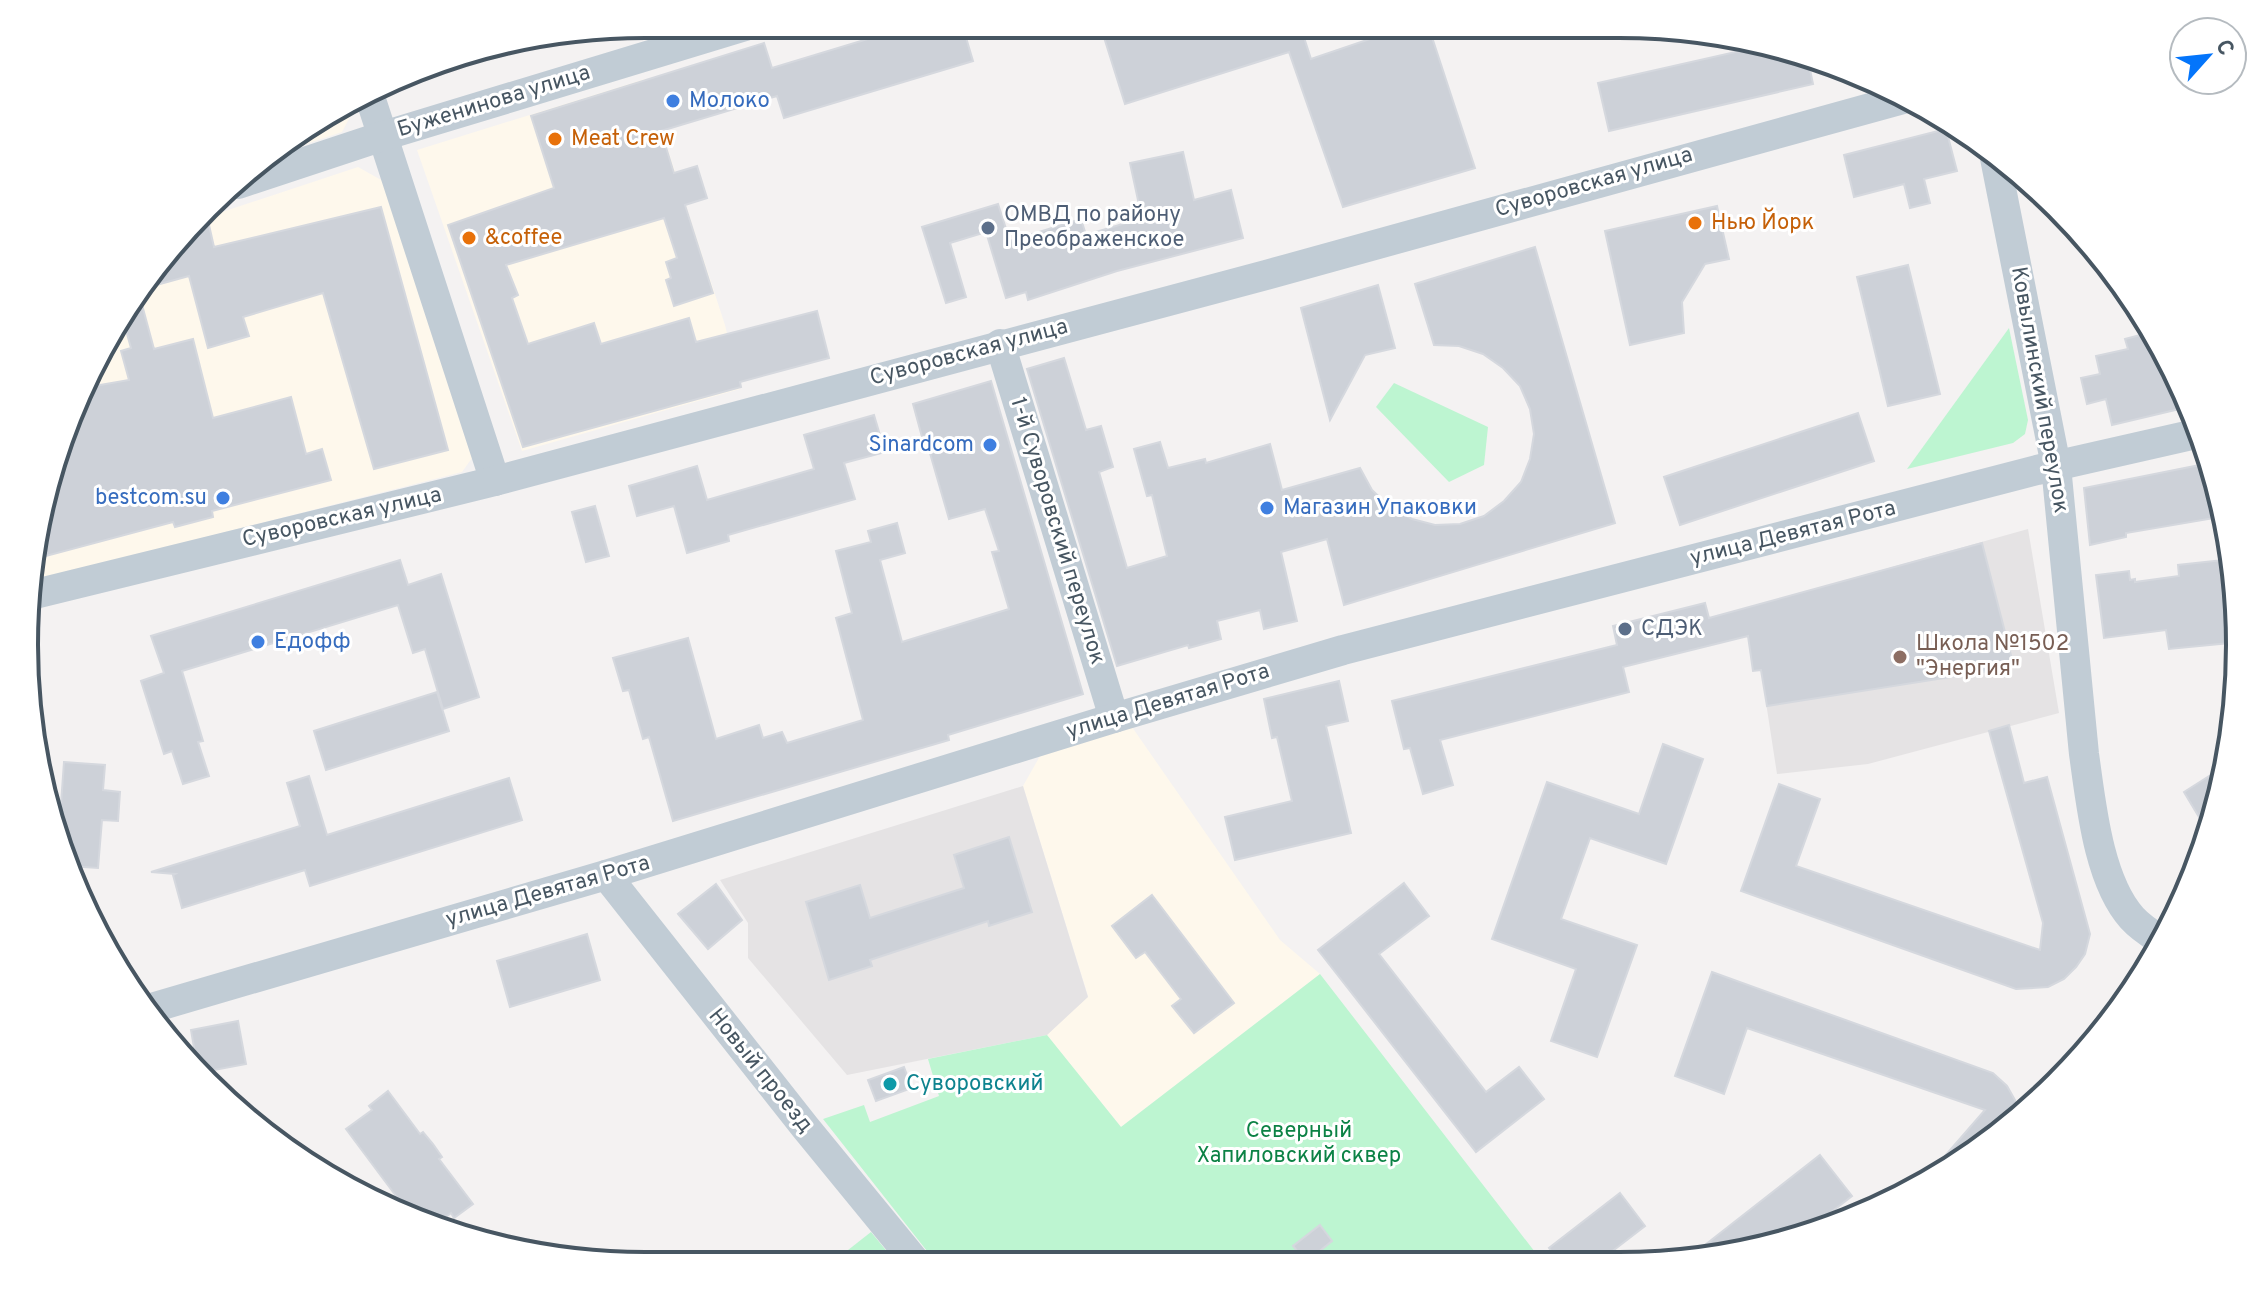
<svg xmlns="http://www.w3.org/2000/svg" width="2264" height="1290" viewBox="0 0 2264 1290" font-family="Overpass,sans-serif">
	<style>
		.commercial { fill: #fef8ec }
		.education { fill: #e5e3e4 }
		.green { fill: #bdf5d1 }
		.building { fill: #cdd1d8; stroke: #d5d8de; stroke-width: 2 }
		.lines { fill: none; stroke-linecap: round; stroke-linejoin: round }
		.minor { stroke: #c1ccd5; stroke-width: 30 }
		.shop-dot { fill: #3f7fe0; stroke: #fff; stroke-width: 3 }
		.food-dot { fill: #e8710a; stroke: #fff; stroke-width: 3 }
		.service-dot { fill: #5c6f8a; stroke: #fff; stroke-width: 3 }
		.education-dot { fill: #8d6e63; stroke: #fff; stroke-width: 3 }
		.culture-dot { fill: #0f9aa8; stroke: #fff; stroke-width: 3 }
		.labels { text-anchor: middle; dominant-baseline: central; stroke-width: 6; stroke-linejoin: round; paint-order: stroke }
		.shop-label { font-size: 22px; fill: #366cbe; stroke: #fff; text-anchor: start }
		.street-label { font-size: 22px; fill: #475662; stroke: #fff }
		.food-label { font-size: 22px; fill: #c56008; stroke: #fff; text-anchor: start }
		.service-label { font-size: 22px; fill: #4e5e75; stroke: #fff; text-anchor: start }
		.education-label { font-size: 22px; fill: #785e54; stroke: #fff; text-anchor: start }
		.culture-label { font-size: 22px; fill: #0d838f; stroke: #fff; text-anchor: start }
		.park-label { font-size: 22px; fill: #0c8245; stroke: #fff }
		.rim { fill: none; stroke: #475662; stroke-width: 4 }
	</style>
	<rect width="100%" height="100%" fill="#f4f2f2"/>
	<g class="commercial">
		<polygon points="645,79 725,325 740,389 522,451 417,150"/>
		<polygon points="357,104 342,132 261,159 267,152"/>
		<polygon points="358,167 383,181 472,458 462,472 33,581 45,484 129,300 207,217"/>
		<polygon points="1132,727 1280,940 1320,974 1121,1127 1047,1035 1088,996 1023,786 1040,756"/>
	</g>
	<g class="education">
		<polygon points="2028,529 2059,713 1868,764 1777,774 1761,670 1753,671 1749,645 1756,643 1735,611"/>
		<polygon points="1023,786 1088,997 1047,1035 847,1075 748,958 748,923 720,880"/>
	</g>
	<g class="green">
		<polygon points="2009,328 2028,420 2025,434 2013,443 1907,469"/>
		<polygon points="1394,383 1488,427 1484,465 1449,482 1376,407"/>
		<polygon points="1320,974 1545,1265 938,1265 823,1119 864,1105 870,1122 939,1096 928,1059 1047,1035 1121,1127"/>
		<polygon points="871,1232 898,1265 829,1265"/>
	</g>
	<g class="building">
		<polygon points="917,24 962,24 973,61 784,118 777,96 661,131 674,173 697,166 707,198 685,205 713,293 674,306 666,280 671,278 666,262 677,258 664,218 506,265 518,295 512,298 528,344 594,323 601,344 689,318 696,342 817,311 829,358 740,382 741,387 523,447 448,225 554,188 531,116 764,43 772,68"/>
		<polygon points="1122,25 1300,25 1311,59 1411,25 1428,25 1475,168 1343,207 1289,52 1125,104 1102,31"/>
		<polygon points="1762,46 1807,55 1813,84 1609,131 1598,83"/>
		<polygon points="1946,129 1957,171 1924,179 1930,203 1910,208 1904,184 1854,197 1844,155"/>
		<polygon points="1183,152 1194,200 1231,190 1243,238 1117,271 1028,300 1026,292 1006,298 986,232 950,243 966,297 946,303 922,227 998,204 1010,241 1081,219 1086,235 1139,219 1138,215 1141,214 1130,163"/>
		<polygon points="1717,206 1729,259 1705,264 1682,302 1684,333 1630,345 1605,231"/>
		<polygon points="381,207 448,450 374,469 323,293 243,317 249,336 208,348 189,276 138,290 207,216 214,247"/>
		<polygon points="1535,247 1615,523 1344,605 1327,539 1281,552 1297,621 1264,629 1260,610 1217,621 1221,639 1189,648 1188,645 1117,666 1027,369 1064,358 1086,430 1101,426 1113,467 1099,472 1127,568 1167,556 1152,495 1147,496 1134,449 1160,442 1168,468 1205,459 1206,463 1270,444 1282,490 1360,468 1372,490 1390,507 1412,519 1435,525 1460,524 1484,516 1504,501 1521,482 1530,459 1534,434 1530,409 1520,386 1503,368 1483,354 1459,346 1434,345 1415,284"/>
		<polygon points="1908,265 1940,394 1888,406 1857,277"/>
		<polygon points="1378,285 1395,348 1365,355 1330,420 1301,308"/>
		<polygon points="138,290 154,349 193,339 213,418 291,397 306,454 322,449 331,480 212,511 213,517 175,527 173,522 35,559 45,484 89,387 129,380 121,351 131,348 122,316 129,300"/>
		<polygon points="2152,332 2192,406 2112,425 2106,399 2087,404 2081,378 2100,374 2096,356 2128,349 2125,339"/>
		<polygon points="991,381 1083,694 948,735 949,740 673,821 649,737 643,739 629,690 623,691 613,658 688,638 716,739 759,725 763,738 782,732 787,743 863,720 836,618 852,613 836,551 871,542 868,531 897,523 905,553 880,560 902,642 1009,609 992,552 999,551 985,509 949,519 925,436 922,437 913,404"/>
		<polygon points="1858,413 1874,461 1680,525 1664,477"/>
		<polygon points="874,415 885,452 844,463 855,499 728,535 729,541 687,553 674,506 637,516 629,486 697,466 707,500 814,469 804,435"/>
		<polygon points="2210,463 2226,516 2126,533 2126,537 2090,545 2084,488"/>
		<polygon points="595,506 609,556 586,562 572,512"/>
		<polygon points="1982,543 2014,667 1767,706 1761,670 1753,671 1748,636 1623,667 1629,692 1440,740 1453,785 1423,794 1410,748 1404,749 1392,701 1617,645 1613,626 1705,603 1709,618"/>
		<polygon points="2232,559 2240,642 2169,649 2166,630 2104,638 2096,575 2129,571 2130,580 2135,579 2135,582 2179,576 2178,565"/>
		<polygon points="400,560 408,585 441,574 479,697 443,709 425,649 413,653 398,605 182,671 203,741 198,742 209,776 183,784 172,751 164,754 141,681 164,673 151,636"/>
		<polygon points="1339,681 1348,721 1326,726 1351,833 1235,860 1225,817 1292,801 1277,737 1272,738 1264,699"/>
		<polygon points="437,692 449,731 326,770 314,731"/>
		<polygon points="2009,725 2024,783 2047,777 2090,934 2085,954 2076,967 2064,979 2048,987 2016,989 1741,891 1779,784 1820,799 1796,866 2040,950 2043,923 1989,731"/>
		<polygon points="1663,744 1703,759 1666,864 1590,838 1561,919 1637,945 1597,1057 1551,1041 1576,969 1492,939 1547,782 1639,814"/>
		<polygon points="64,762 105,765 103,790 120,792 118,821 102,820 98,868 68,866 58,846"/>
		<polygon points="2228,764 2228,766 2208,832 2184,792"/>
		<polygon points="309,776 327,835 509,778 522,820 310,886 305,870 182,908 173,875 175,874 151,872 300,826 287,783"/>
		<polygon points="1009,837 1032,912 989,926 988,921 870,960 872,966 829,980 806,902 860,885 870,918 964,888 954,855"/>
		<polygon points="1404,883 1429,916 1379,954 1486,1092 1519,1067 1544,1099 1476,1152 1318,950"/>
		<polygon points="716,884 742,920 708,949 678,914"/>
		<polygon points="1152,895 1234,1003 1194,1033 1172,1006 1181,999 1145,952 1136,958 1112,926"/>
		<polygon points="587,934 600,980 510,1007 497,961"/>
		<polygon points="1712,972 1993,1073 2007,1086 2015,1100 2018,1115 1943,1172 1937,1165 1985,1110 1747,1028 1724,1094 1675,1076"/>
		<polygon points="238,1021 246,1064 204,1072 197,1065 191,1030"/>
		<polygon points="904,1067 912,1088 876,1101 868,1080"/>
		<polygon points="388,1091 420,1134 423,1132 433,1144 442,1157 439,1159 473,1204 454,1218 451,1213 433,1227 411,1216 346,1129 372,1110 369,1106"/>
		<polygon points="1820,1155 1852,1196 1799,1237 1687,1259"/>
		<polygon points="1620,1193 1645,1226 1610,1253 1619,1265 1562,1265 1549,1248"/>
		<polygon points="1320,1225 1332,1241 1306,1262 1293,1246"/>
	</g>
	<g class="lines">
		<g class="minor">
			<polyline points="370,97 495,481"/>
			<path d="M 1994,153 L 2056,466 L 2084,754 C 2091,803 2098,880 2132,918 C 2141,928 2151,934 2162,941"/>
			<polyline points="238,184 383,136 752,24"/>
			<polyline points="1000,344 1114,718"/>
			<polyline points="31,595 495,481 1266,275 1903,99"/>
			<polyline points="606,875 805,1127 918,1265"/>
			<polyline points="145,1010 606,875 1114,718 1343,650 2037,470 2200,433"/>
		</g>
	</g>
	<g class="shop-dot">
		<circle cx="673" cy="101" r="8"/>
		<circle cx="990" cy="445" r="8"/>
		<circle cx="223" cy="498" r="8"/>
		<circle cx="1267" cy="508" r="8"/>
		<circle cx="258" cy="642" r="8"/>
	</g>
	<g class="food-dot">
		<circle cx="555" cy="139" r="8"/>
		<circle cx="1695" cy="223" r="8"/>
		<circle cx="469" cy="238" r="8"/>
	</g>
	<g class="service-dot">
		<circle cx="988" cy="228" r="8"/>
		<circle cx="1625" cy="629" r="8"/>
	</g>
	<circle class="education-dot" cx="1900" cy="657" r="8"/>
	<circle class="culture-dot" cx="890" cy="1084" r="8"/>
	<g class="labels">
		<g class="shop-label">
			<text x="689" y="101">Молоко</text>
			<text x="974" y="445" text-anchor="end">Sinardcom</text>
			<text x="207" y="498" text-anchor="end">bestcom.su</text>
			<text x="1283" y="508">Магазин Упаковки</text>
			<text x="274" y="642">Едофф</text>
		</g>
		<g class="street-label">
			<text transform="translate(494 102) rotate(-17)">Буженинова улица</text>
			<text transform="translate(1594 183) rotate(-16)">Суворовская улица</text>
			<text transform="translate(969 353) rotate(-15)">Суворовская улица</text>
			<text transform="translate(2039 390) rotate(80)">Ковылинский переулок</text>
			<text transform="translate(342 518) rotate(-13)">Суворовская улица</text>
			<text transform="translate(1057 531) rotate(73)">1-й Суворовский переулок</text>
			<text transform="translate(1793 534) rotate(-14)">улица Девятая Рота</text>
			<text transform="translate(1168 702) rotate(-17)">улица Девятая Рота</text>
			<text transform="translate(548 892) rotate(-16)">улица Девятая Рота</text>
			<text transform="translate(760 1071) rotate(51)">Новый проезд</text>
		</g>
		<g class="food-label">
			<text x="571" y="139">Meat Crew</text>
			<text x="1711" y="223">Нью Йорк</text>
			<text x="485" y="238">&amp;coffee</text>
		</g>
		<g class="service-label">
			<text x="1004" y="215">ОМВД по району<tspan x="1004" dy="25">Преображенское</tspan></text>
			<text x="1641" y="629">СДЭК</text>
		</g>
		<g class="education-label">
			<text x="1916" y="644">Школа №1502<tspan x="1916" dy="25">"Энергия"</tspan></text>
		</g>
		<g class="culture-label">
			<text x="906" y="1084">Суворовский</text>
		</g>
		<g class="park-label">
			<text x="1299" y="1131">Северный<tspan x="1299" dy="25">Хапиловский сквер</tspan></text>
		</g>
	</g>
	<path d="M0 0H2264V1290H0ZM645 38H1619A607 607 0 0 1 2226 645V645A607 607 0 0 1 1619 1252H645A607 607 0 0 1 38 645V645A607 607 0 0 1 645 38Z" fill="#fff" fill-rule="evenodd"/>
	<path class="rim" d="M645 38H1619A607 607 0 0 1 2226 645V645A607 607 0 0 1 1619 1252H645A607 607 0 0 1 38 645V645A607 607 0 0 1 645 38Z"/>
	<g transform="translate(2208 56) rotate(63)"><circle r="38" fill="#ffffff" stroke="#b5bbc0" stroke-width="2"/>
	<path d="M0-6L14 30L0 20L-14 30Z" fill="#0475fb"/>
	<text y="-12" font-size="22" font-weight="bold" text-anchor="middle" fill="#475662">С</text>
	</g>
</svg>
